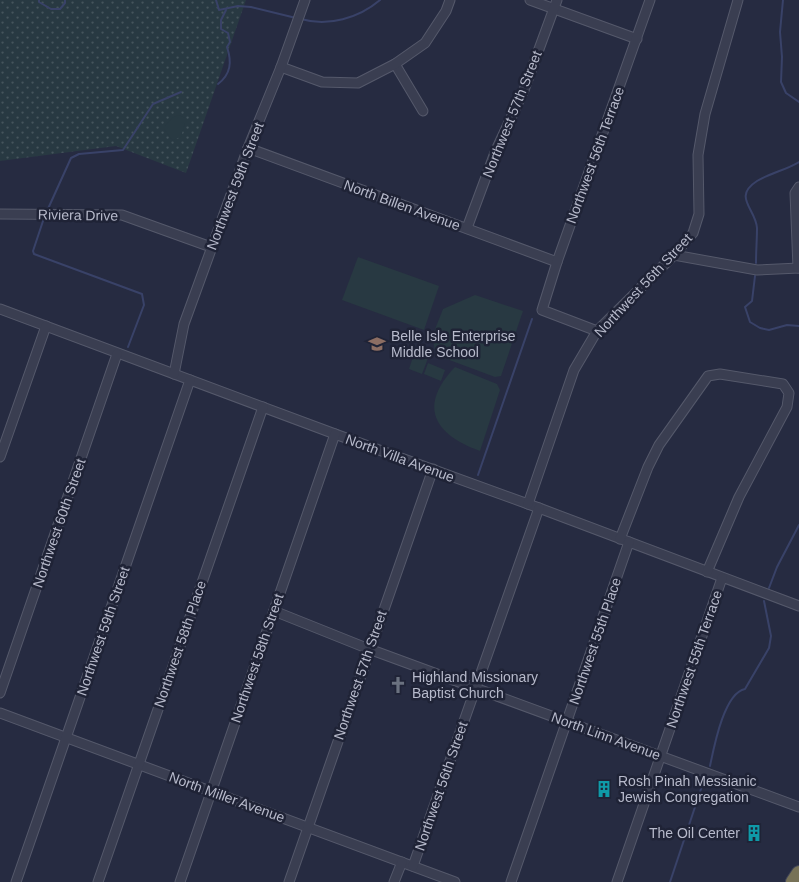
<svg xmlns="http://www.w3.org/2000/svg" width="799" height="882" viewBox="0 0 799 882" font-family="Arial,sans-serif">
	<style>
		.grass { fill: url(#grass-dots) }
		.green { fill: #283942 }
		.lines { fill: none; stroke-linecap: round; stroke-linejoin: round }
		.stream { stroke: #394268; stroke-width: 2 }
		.minor-casing { stroke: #55596b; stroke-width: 11 }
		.highway-casing { stroke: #424658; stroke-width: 16 }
		.minor { stroke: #3a3e51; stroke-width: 9 }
		.highway { stroke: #777257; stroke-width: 14 }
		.labels { text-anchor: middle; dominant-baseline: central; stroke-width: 5; stroke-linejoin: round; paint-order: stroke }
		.street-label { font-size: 14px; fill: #b7bacb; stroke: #1f2336 }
		.poi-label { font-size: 14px; fill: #b7bacb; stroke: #1f2336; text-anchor: start }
	</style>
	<defs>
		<pattern id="grass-dots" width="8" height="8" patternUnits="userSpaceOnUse" patternTransform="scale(1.25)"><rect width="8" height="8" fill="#283942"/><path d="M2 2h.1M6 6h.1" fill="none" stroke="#45545c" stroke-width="1.8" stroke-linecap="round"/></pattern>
	</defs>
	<rect width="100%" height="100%" fill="#262b41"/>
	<polygon class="grass" points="0,0 246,0 186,173 116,146 0,161"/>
	<g class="green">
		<polygon points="179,115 185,118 185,123 181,137 172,140 164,129 164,126 174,117"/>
		<polygon points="358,257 439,286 424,330 342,300"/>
		<polygon points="475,295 523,311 501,376 495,377 436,355 432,337 443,309"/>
		<polygon points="416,348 430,353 422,374 409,369"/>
		<polygon points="428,363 445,370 441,381 424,374"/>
		<path d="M 455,367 L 497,384 L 500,390 L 480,451 C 433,434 418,406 455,367 Z"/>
	</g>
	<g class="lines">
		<g class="stream">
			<polyline points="39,0 39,2 51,9 60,9 65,3 65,0"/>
			<polyline points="216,0 219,10 238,6 251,7 296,18"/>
			<polyline points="783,0 780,32 782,57 781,82 786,93 799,102"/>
			<path d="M 301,19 C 328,27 359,18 380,0"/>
			<path d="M 218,84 C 231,74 232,62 227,47 L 230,42 L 228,33 L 221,29 L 221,20 L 226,10"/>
			<polyline points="47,211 71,158 79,154 123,150 153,104 181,92"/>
			<polyline points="44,218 33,251 34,254 142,294 144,305 128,347"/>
			<path d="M 756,263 C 756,251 757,239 757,228 C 756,209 732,197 757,181 C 770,173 786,170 799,162"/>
			<polyline points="755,276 752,301 745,307 750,322 760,328 769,330 787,325 799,326"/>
			<polyline points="478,475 532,319"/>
			<polyline points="769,588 777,567 799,525"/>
			<path d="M 710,766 C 714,747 724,693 745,689 L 769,648 L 771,636 L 764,601"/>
			<polyline points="670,882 703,783"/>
		</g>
		<g class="minor-casing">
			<g id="minor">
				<polyline points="530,0 637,39"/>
				<polyline points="395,64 423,111"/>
				<polyline points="281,67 322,82 358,83 395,64 425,43 446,11 450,0"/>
				<polyline points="248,148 557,262"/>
				<polyline points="0,214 122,215 211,247"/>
				<polyline points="467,228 496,150 524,90 557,0"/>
				<polyline points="674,255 757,270 799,268"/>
				<polyline points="798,268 795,193 799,187"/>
				<polyline points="0,309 335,434 539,508 799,606"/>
				<polyline points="597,331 542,310 557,262 650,0"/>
				<polyline points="174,374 184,324 248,148 281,67 305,0"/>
				<polyline points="0,457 46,326"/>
				<polyline points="528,504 574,370 597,331 674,255 693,233 699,214 698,155 705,114 738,0"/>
				<polyline points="620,539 648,467 659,445 708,376 720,374 783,384 789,393 787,407 739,497 707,572"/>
				<polyline points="274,611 369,649 799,807"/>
				<polyline points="0,693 117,354"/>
				<polyline points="0,713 455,882"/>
				<polyline points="413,866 539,508"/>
				<polyline points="16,882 190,380"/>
				<polyline points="98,882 263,407"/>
				<polyline points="180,882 335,434"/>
				<polyline points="289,882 433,469"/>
				<polyline points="394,882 402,862"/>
				<polyline points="511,882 629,542"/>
				<polyline points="617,882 722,578"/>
			</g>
		</g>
		<g class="highway-casing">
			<polyline id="highway" points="793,882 799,873"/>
		</g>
		<use href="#minor" class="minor"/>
		<use href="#highway" class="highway"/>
	</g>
	<defs>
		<g id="school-bare" transform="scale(1.35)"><path d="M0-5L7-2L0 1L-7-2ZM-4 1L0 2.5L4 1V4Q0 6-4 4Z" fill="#8d6e63" stroke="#1f2336" stroke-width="2.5" paint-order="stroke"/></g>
		<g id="church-bare" transform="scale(1.35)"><path d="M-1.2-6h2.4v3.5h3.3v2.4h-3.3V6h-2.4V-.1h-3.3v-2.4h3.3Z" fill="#6b7280" stroke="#1f2336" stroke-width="2.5" paint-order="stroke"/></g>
		<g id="building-bare" transform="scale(1.35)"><path d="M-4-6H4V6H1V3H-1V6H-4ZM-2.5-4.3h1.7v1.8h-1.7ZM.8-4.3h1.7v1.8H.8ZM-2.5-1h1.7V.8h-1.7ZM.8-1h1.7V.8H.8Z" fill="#0f9aa8" stroke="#1f2336" stroke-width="2.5" paint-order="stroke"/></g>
	</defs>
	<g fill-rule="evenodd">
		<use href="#school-bare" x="377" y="344"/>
		<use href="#church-bare" x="398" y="685"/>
		<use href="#building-bare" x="604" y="789"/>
		<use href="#building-bare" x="754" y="833"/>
	</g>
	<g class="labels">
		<g class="street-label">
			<text transform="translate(512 114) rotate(-68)">Northwest 57th Street</text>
			<text transform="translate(595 155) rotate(-70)">Northwest 56th Terrace</text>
			<text transform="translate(235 186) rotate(-69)">Northwest 59th Street</text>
			<text transform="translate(402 205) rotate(20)">North Billen Avenue</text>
			<text transform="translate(78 215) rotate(1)">Riviera Drive</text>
			<text transform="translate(643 285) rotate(-47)">Northwest 56th Street</text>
			<text transform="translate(400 458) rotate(20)">North Villa Avenue</text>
			<text transform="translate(59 523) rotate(-71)">Northwest 60th Street</text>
			<text transform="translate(103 631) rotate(-71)">Northwest 59th Street</text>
			<text transform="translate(595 641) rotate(-71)">Northwest 55th Place</text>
			<text transform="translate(180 644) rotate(-71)">Northwest 58th Place</text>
			<text transform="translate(257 658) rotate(-71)">Northwest 58th Street</text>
			<text transform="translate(694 659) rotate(-71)">Northwest 55th Terrace</text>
			<text transform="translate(360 675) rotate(-71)">Northwest 57th Street</text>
			<text transform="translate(606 736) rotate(20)">North Linn Avenue</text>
			<text transform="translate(441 786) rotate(-71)">Northwest 56th Street</text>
			<text transform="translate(227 797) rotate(20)">North Miller Avenue</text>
		</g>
		<g class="poi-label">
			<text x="391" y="336">Belle Isle Enterprise<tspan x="391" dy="16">Middle School</tspan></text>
			<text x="412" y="677">Highland Missionary<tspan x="412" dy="16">Baptist Church</tspan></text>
			<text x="618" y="781">Rosh Pinah Messianic<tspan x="618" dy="16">Jewish Congregation</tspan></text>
			<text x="740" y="833" text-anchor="end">The Oil Center</text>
		</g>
	</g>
</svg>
